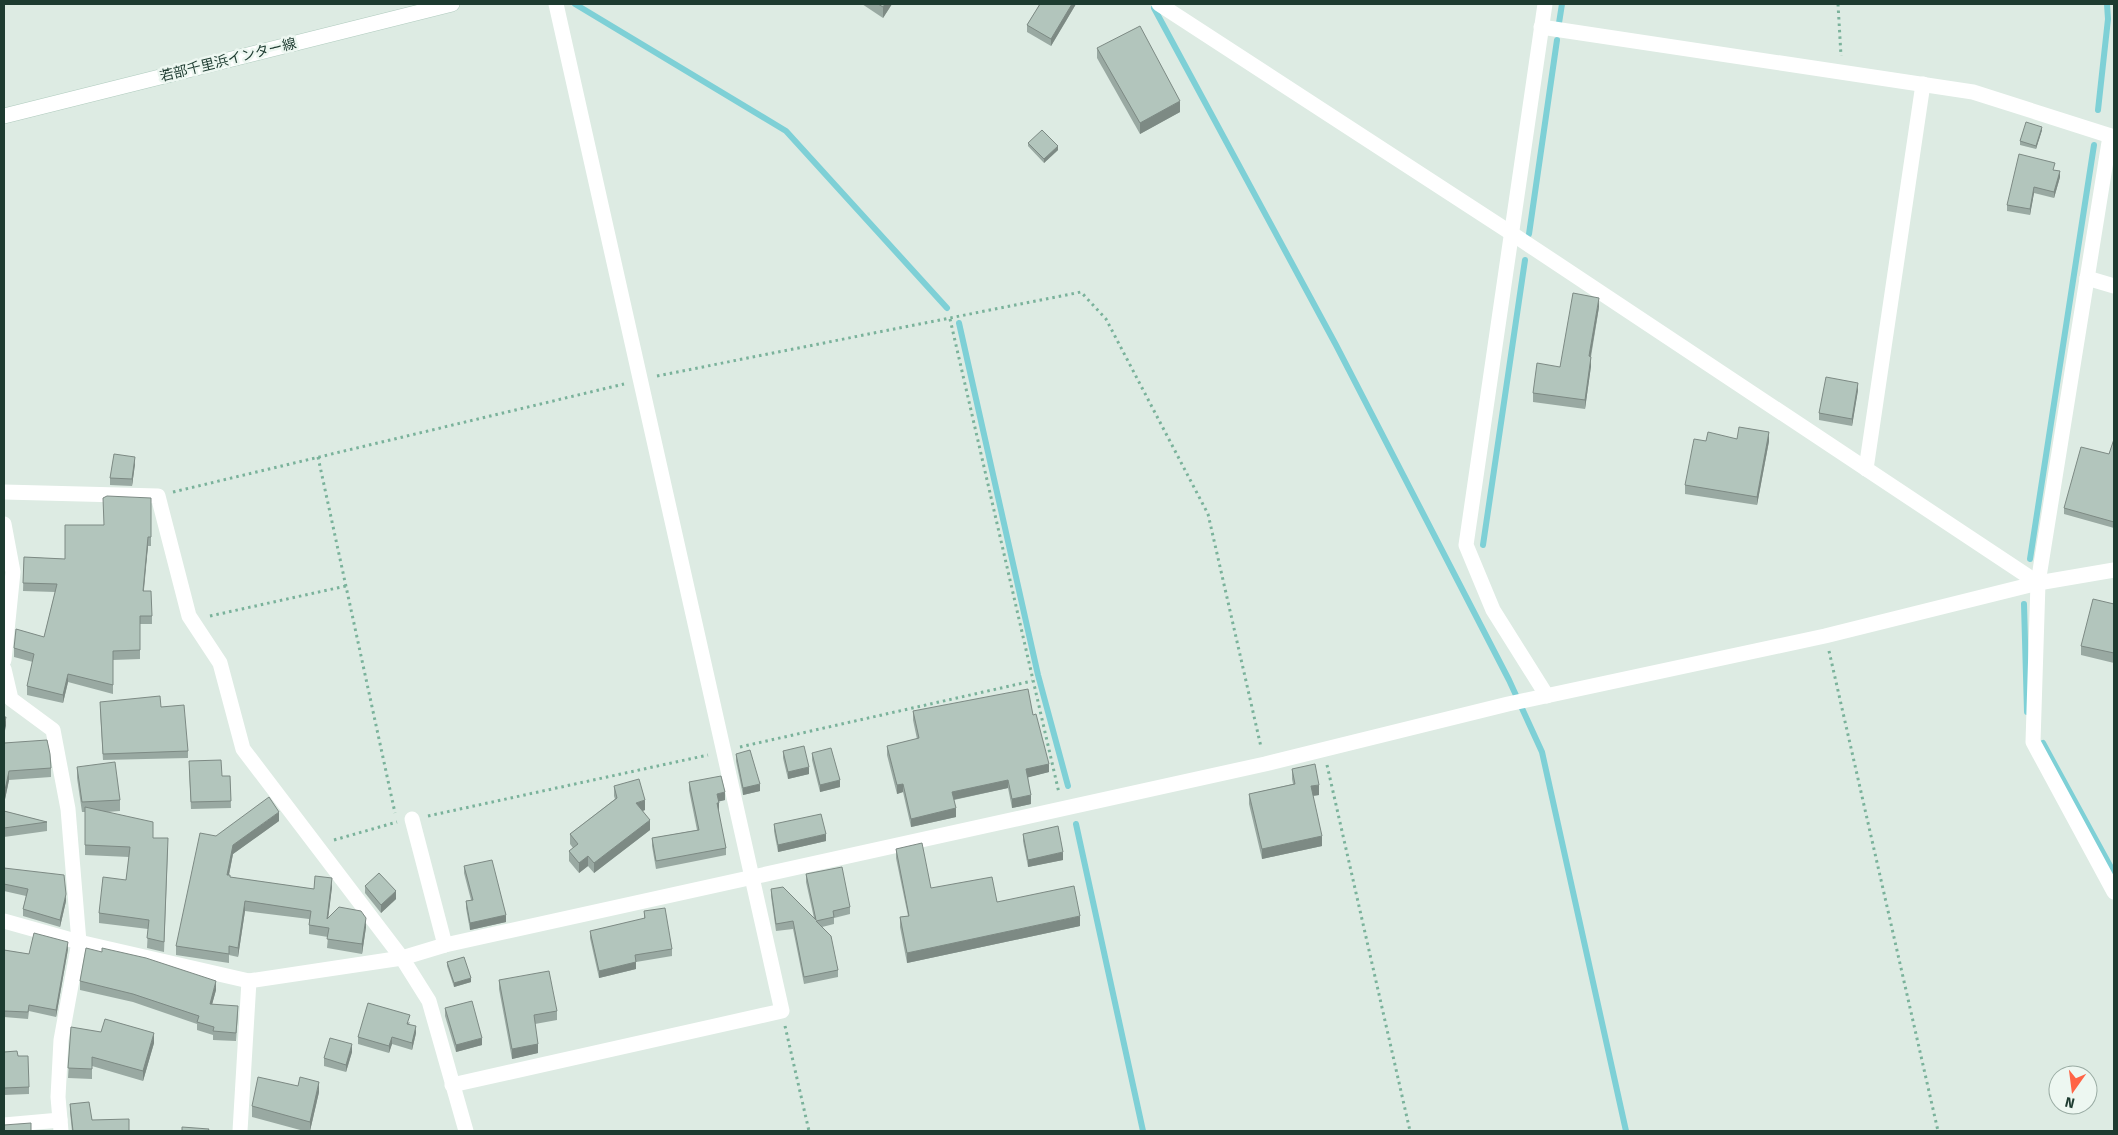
<svg xmlns="http://www.w3.org/2000/svg" width="2118" height="1135" viewBox="0 0 2118 1135" font-family="'Fira Sans','Noto Sans JP',sans-serif">
	<style>
		.lines { fill: none; stroke-linecap: round; stroke-linejoin: round }
		.stream { stroke: #7ed0d6; stroke-width: 6 }
		.secondary-casing { stroke: #afcbbe; stroke-width: 16 }
		.path { stroke: #7ab29b; stroke-width: 3; stroke-dasharray: 2.5 4; stroke-linecap: butt }
		.street { stroke: #fff; stroke-width: 15 }
		.secondary { stroke: #fff; stroke-width: 15 }
		.wall { fill: #99a9a2 }
		.shaded-wall { fill: #7d8a84 }
		.building { fill: #b2c5bc; stroke: #7d8a84 }
		.labels { text-anchor: middle; dominant-baseline: central; stroke-width: 5; stroke-linejoin: round; paint-order: stroke }
		.street-label { font-size: 14px; fill: #1d3b30; stroke: #edf7f1 }
	</style>
	<rect width="100%" height="100%" fill="#ddebe3"/>
	<g class="lines">
		<g class="stream">
			<polyline points="575,4 786,131 947,308"/>
			<polyline points="1154,8 1336,345 1509,680 1542,752 1626,1131"/>
			<polyline points="1559,23 1562,4"/>
			<polyline points="2098,110 2108,19 2107,4"/>
			<polyline points="1529,234 1557,40"/>
			<polyline points="959,323 1038,675 1068,786"/>
			<polyline points="1483,545 1525,260"/>
			<polyline points="2030,559 2094,145"/>
			<polyline points="2024,604 2027,712"/>
			<polyline points="2043,743 2114,873"/>
			<polyline points="1076,824 1143,1131"/>
		</g>
		<g class="secondary-casing">
			<polyline id="secondary" points="4,116 452,4"/>
		</g>
		<g class="path">
			<polyline points="1838,4 1841,56"/>
			<polyline points="950,319 1059,793"/>
			<polyline points="657,376 1081,292 1106,319 1208,514 1261,747"/>
			<polyline points="318,457 395,813"/>
			<polyline points="173,492 624,384"/>
			<polyline points="210,616 346,586"/>
			<polyline points="1829,651 1938,1131"/>
			<polyline points="740,747 1032,681"/>
			<polyline points="1327,765 1410,1131"/>
			<polyline points="428,816 708,755"/>
			<polyline points="334,840 397,822"/>
			<polyline points="785,1026 809,1131"/>
		</g>
		<g class="street">
			<polyline points="1159,4 1511,233 2038,583"/>
			<polyline points="1545,4 1466,545 1493,610 1547,696"/>
			<polyline points="1541,27 1973,92 2114,137"/>
			<polyline points="2110,136 2038,583 2033,742 2114,892"/>
			<polyline points="2087,278 2114,286"/>
			<polyline points="1866,469 1923,84"/>
			<polyline points="4,492 158,496 189,616 220,663 243,749 402,958 429,1001 466,1131"/>
			<polyline points="4,524 13,572 4,660"/>
			<polyline points="4,669 11,699 53,730 68,809 79,942 61,1040 58,1097 61,1131"/>
			<polyline points="412,819 445,945"/>
			<polyline points="4,921 79,942 249,981 402,958 445,945 1265,764 1508,704 1825,636 2038,583 2114,570"/>
			<polyline points="452,1085 782,1011 556,4"/>
			<polyline points="4,1125 60,1120"/>
			<polyline points="240,1131 249,981"/>
		</g>
		<use href="#secondary" class="secondary"/>
	</g>
	<g class="wall">
		<polygon points="862,4 892,4 883,18"/>
		<polygon points="1040,4 1076,4 1051,46 1027,32 1027,25"/>
		<polygon points="1097,48 1180,112 1140,134 1097,58"/>
		<polygon points="2042,130 2036,149 2020,145 2020,141"/>
		<polygon points="1028,143 1058,150 1044,163 1028,146"/>
		<polygon points="2055,170 2060,177 2054,198 2034,193 2030,215 2007,211 2007,205"/>
		<polygon points="1599,307 1591,357 1591,366 1585,409 1533,402 1533,393 1560,367"/>
		<polygon points="1858,390 1852,426 1819,420 1819,413"/>
		<polygon points="1737,439 1769,441 1757,505 1685,494 1685,485"/>
		<polygon points="2114,439 2114,528 2064,514 2064,508 2109,454"/>
		<polygon points="135,464 132,486 110,485 110,478"/>
		<polygon points="151,498 151,546 148,546 143,591 152,616 152,624 140,624 140,659 113,660 113,694 68,682 63,703 27,695 27,686 33,662 14,657 14,648 44,637 55,592 23,591 24,557 65,559 104,525"/>
		<polygon points="2114,604 2114,663 2081,655 2081,646"/>
		<polygon points="161,707 188,751 188,758 103,760 100,709"/>
		<polygon points="913,711 1033,715 1049,772 1028,777 1031,804 1012,808 1008,788 954,800 956,817 911,827 903,792 897,794 887,755 887,746 917,739 913,720"/>
		<polygon points="4,743 51,768 51,777 9,780 4,804"/>
		<polygon points="783,751 809,774 788,779 783,758"/>
		<polygon points="812,753 840,787 820,792 812,760"/>
		<polygon points="736,754 760,791 743,795 736,761"/>
		<polygon points="77,767 120,800 120,811 107,812 153,838 168,848 164,952 147,948 148,929 99,923 99,913 126,880 129,857 85,855 85,812 82,812 77,778"/>
		<polygon points="189,769 222,776 230,776 231,808 191,809"/>
		<polygon points="1292,769 1319,795 1313,796 1322,846 1262,859 1249,804 1249,794 1293,784 1292,779"/>
		<polygon points="689,782 725,800 719,801 719,810 718,810 726,848 726,855 656,869 652,846 652,838 697,830 689,790"/>
		<polygon points="614,786 645,810 643,811 650,830 594,873 588,866 579,873 569,861 569,851 573,848 570,844 570,834 615,799 614,796"/>
		<polygon points="4,811 47,822 47,831 4,837"/>
		<polygon points="279,821 233,854 229,875 230,877 314,889 332,887 328,917 366,927 362,954 327,948 328,937 309,934 309,919 245,911 238,957 229,955 229,963 176,955 176,946 216,836"/>
		<polygon points="774,824 826,841 778,852 774,831"/>
		<polygon points="1023,834 1063,860 1028,867 1023,841"/>
		<polygon points="896,849 931,888 997,902 1080,926 907,963 900,927 900,917 908,916 896,858"/>
		<polygon points="464,866 506,922 470,930 466,908 466,901 471,900 464,873"/>
		<polygon points="4,868 66,901 60,927 23,916 23,909 26,896 4,891"/>
		<polygon points="806,874 850,907 850,914 834,918 834,924 822,927 838,970 838,977 804,984 793,929 776,931 771,896 771,889 814,918 806,882"/>
		<polygon points="365,886 396,899 381,913 365,893"/>
		<polygon points="644,911 672,949 672,956 636,962 636,969 599,978 590,938 590,931 644,919"/>
		<polygon points="68,949 56,1017 29,1011 28,1019 4,1017 4,950 29,954"/>
		<polygon points="447,962 471,982 454,987 447,966"/>
		<polygon points="499,980 557,1011 557,1020 535,1024 538,1053 512,1059 499,989"/>
		<polygon points="80,981 216,990 212,1004 238,1014 236,1041 213,1040 213,1035 197,1030 197,1024 133,1002 80,990"/>
		<polygon points="445,1008 482,1045 456,1052 445,1016"/>
		<polygon points="410,1022 409,1024 416,1033 412,1050 392,1044 389,1053 358,1044 358,1037"/>
		<polygon points="71,1027 154,1043 143,1081 92,1066 92,1079 68,1078"/>
		<polygon points="4,1052 18,1056 29,1087 29,1094 4,1095 4,1116"/>
		<polygon points="352,1052 346,1072 324,1066 324,1058"/>
		<polygon points="319,1092 310,1131 304,1131 252,1117 252,1106"/>
		<polygon points="70,1104 92,1120 129,1131 72,1131 70,1112"/>
	</g>
	<g class="shaded-wall">
		<polygon points="885,4 892,4 883,18 883,7"/>
		<polygon points="1072,4 1076,4 1051,46 1051,39"/>
		<polygon points="1180,101 1180,112 1140,134 1140,123"/>
		<polygon points="2042,127 2042,130 2036,149 2036,146"/>
		<polygon points="1058,146 1058,150 1044,163 1044,159"/>
		<polygon points="2060,171 2060,177 2054,198 2054,192"/>
		<polygon points="2034,187 2034,193 2030,215 2030,209"/>
		<polygon points="1599,298 1599,307 1589,365 1589,356"/>
		<polygon points="1591,357 1591,366 1585,409 1585,400"/>
		<polygon points="1858,383 1858,390 1852,426 1852,419"/>
		<polygon points="1769,432 1769,441 1757,505 1757,497"/>
		<polygon points="135,457 135,464 132,486 132,479"/>
		<polygon points="148,537 148,546 143,600 143,591"/>
		<polygon points="68,674 68,682 63,703 63,695"/>
		<polygon points="6,717 6,726 4,735 4,726"/>
		<polygon points="1049,764 1049,772 1026,778 1026,769"/>
		<polygon points="809,767 809,774 788,779 788,772"/>
		<polygon points="9,771 9,780 4,804 4,795"/>
		<polygon points="840,780 840,787 820,792 820,785"/>
		<polygon points="1008,780 1008,788 952,800 952,792"/>
		<polygon points="760,784 760,791 743,795 743,788"/>
		<polygon points="903,784 903,792 897,794 897,785"/>
		<polygon points="1319,785 1319,795 1311,796 1311,786"/>
		<polygon points="725,792 725,800 717,802 717,794"/>
		<polygon points="1031,795 1031,804 1012,808 1012,799"/>
		<polygon points="645,800 645,810 636,813 636,803"/>
		<polygon points="717,803 719,803 719,810 717,811"/>
		<polygon points="956,808 956,817 911,827 911,819"/>
		<polygon points="279,812 279,821 233,854 227,884 227,875 233,845"/>
		<polygon points="650,820 650,830 594,873 594,863"/>
		<polygon points="826,834 826,841 778,852 778,845"/>
		<polygon points="1322,836 1322,846 1262,859 1262,849"/>
		<polygon points="1063,852 1063,860 1028,867 1028,860"/>
		<polygon points="588,856 588,866 579,873 579,863"/>
		<polygon points="332,878 332,887 327,928 327,919"/>
		<polygon points="396,891 396,899 381,913 381,905"/>
		<polygon points="66,894 66,901 60,927 60,920"/>
		<polygon points="245,901 245,911 238,957 238,948"/>
		<polygon points="506,915 506,922 470,930 470,923"/>
		<polygon points="1080,916 1080,926 907,963 907,953"/>
		<polygon points="366,918 366,927 362,954 362,944"/>
		<polygon points="68,942 68,949 56,1017 56,1010"/>
		<polygon points="636,962 636,969 599,978 599,971"/>
		<polygon points="471,978 471,982 454,987 454,983"/>
		<polygon points="216,981 216,990 210,1012 210,1004"/>
		<polygon points="416,1026 416,1033 412,1050 412,1043"/>
		<polygon points="154,1033 154,1043 143,1081 143,1071"/>
		<polygon points="392,1037 392,1044 389,1053 389,1046"/>
		<polygon points="482,1038 482,1045 456,1052 456,1045"/>
		<polygon points="352,1044 352,1052 346,1072 346,1065"/>
		<polygon points="538,1044 538,1053 512,1059 512,1049"/>
		<polygon points="319,1082 319,1092 310,1131 310,1122"/>
	</g>
	<g class="building">
		<polygon points="878,4 885,4 883,7"/>
		<polygon points="1040,4 1072,4 1051,39 1027,25"/>
		<polygon points="1140,26 1180,101 1140,123 1097,48"/>
		<polygon points="2026,122 2042,127 2036,146 2020,141"/>
		<polygon points="1042,130 1058,146 1044,159 1028,143"/>
		<polygon points="2019,154 2055,163 2053,170 2060,171 2054,192 2034,187 2030,209 2007,205"/>
		<polygon points="1573,293 1599,298 1589,356 1591,357 1585,400 1533,393 1537,363 1560,367"/>
		<polygon points="1826,377 1858,383 1852,419 1819,413"/>
		<polygon points="1739,427 1769,432 1757,497 1685,485 1694,439 1706,441 1708,432 1737,439"/>
		<polygon points="2114,439 2114,522 2064,508 2081,447 2109,454"/>
		<polygon points="114,454 135,457 132,479 110,478"/>
		<polygon points="107,496 151,498 151,537 148,537 143,591 151,591 152,616 140,616 140,650 113,651 113,685 68,674 63,695 27,686 34,654 14,648 16,629 44,637 57,584 23,583 24,557 65,559 65,525 104,525 103,498"/>
		<polygon points="2093,599 2114,604 2114,653 2081,646"/>
		<polygon points="1028,689 1033,715 1036,714 1049,764 1026,769 1031,795 1012,799 1008,780 952,792 956,808 911,819 903,784 897,785 887,746 919,738 913,711"/>
		<polygon points="160,696 161,707 184,705 188,751 103,754 100,702"/>
		<polygon points="4,717 6,717 4,726"/>
		<polygon points="47,740 50,754 51,768 9,771 4,795 4,743"/>
		<polygon points="804,746 809,767 788,772 783,751"/>
		<polygon points="831,748 840,780 820,785 812,753"/>
		<polygon points="750,750 760,784 743,788 736,754"/>
		<polygon points="221,760 222,776 230,776 231,801 191,802 189,761"/>
		<polygon points="115,762 120,800 82,802 77,767"/>
		<polygon points="1315,764 1319,785 1311,786 1322,836 1262,849 1249,794 1295,784 1292,769"/>
		<polygon points="721,776 725,792 717,794 719,803 717,803 726,848 656,861 652,838 699,830 689,782"/>
		<polygon points="639,779 645,800 636,803 650,820 594,863 588,856 579,863 569,851 578,844 570,834 617,798 614,786"/>
		<polygon points="269,797 279,812 233,845 227,875 230,875 230,877 314,889 315,876 332,878 327,919 339,907 361,911 366,918 362,944 327,939 329,928 309,925 311,911 245,901 238,948 229,946 229,954 176,946 200,833 216,836"/>
		<polygon points="85,807 153,822 153,838 168,838 164,942 147,938 149,920 99,913 103,877 126,880 130,847 85,845"/>
		<polygon points="4,811 47,822 4,828"/>
		<polygon points="821,814 826,834 778,845 774,824"/>
		<polygon points="1058,826 1063,852 1028,860 1023,834"/>
		<polygon points="922,843 931,888 992,877 997,902 1074,886 1080,916 907,953 900,917 909,916 896,849"/>
		<polygon points="492,860 506,915 470,923 466,901 473,900 464,866"/>
		<polygon points="842,867 850,907 833,911 834,917 816,921 831,936 838,970 804,977 793,921 776,924 771,889 783,887 816,920 806,874"/>
		<polygon points="4,868 64,875 66,894 60,920 23,909 28,889 4,884"/>
		<polygon points="379,873 396,891 381,905 365,886"/>
		<polygon points="665,908 672,949 635,955 636,962 599,971 590,931 645,918 644,911"/>
		<polygon points="34,933 68,942 56,1010 29,1005 28,1012 4,1011 4,950 29,954"/>
		<polygon points="86,948 102,952 102,948 146,958 216,981 210,1004 238,1006 236,1033 213,1031 214,1027 197,1022 199,1016 133,994 80,981"/>
		<polygon points="464,957 471,978 454,983 447,962"/>
		<polygon points="549,971 557,1011 534,1015 538,1044 512,1049 499,980"/>
		<polygon points="472,1001 482,1038 456,1045 445,1008"/>
		<polygon points="368,1003 410,1015 407,1024 416,1026 412,1043 392,1037 389,1046 358,1037"/>
		<polygon points="105,1019 154,1033 143,1071 92,1057 92,1069 68,1068 71,1027 101,1032"/>
		<polygon points="330,1038 352,1044 346,1065 324,1058"/>
		<polygon points="17,1051 18,1056 28,1056 29,1087 4,1088 4,1052"/>
		<polygon points="258,1077 298,1086 300,1077 319,1082 310,1122 252,1106"/>
		<polygon points="89,1102 92,1120 129,1119 129,1131 73,1131 70,1104"/>
		<polygon points="31,1123 31,1131 4,1131 4,1125"/>
		<polygon points="182,1127 209,1129 208,1131 182,1131"/>
	</g>
	<g class="labels">
		<g class="street-label">
			<text transform="translate(228 60) rotate(-14)">若部千里浜インター線</text>
		</g>
	</g>
	<rect width="2118" height="1135" fill="none" stroke="#1d3b30" stroke-width="10"/>
	<g transform="translate(2073 1090) rotate(194)"><circle r="24" fill="#edf7f1" stroke="#9aaca4"/>
	<path d="M0-4L9 19L0 12L-9 19Z" fill="#ff6446"/>
	<text y="-8" font-size="14" font-weight="bold" text-anchor="middle" fill="#1d3b30">N</text>
	</g>
</svg>
